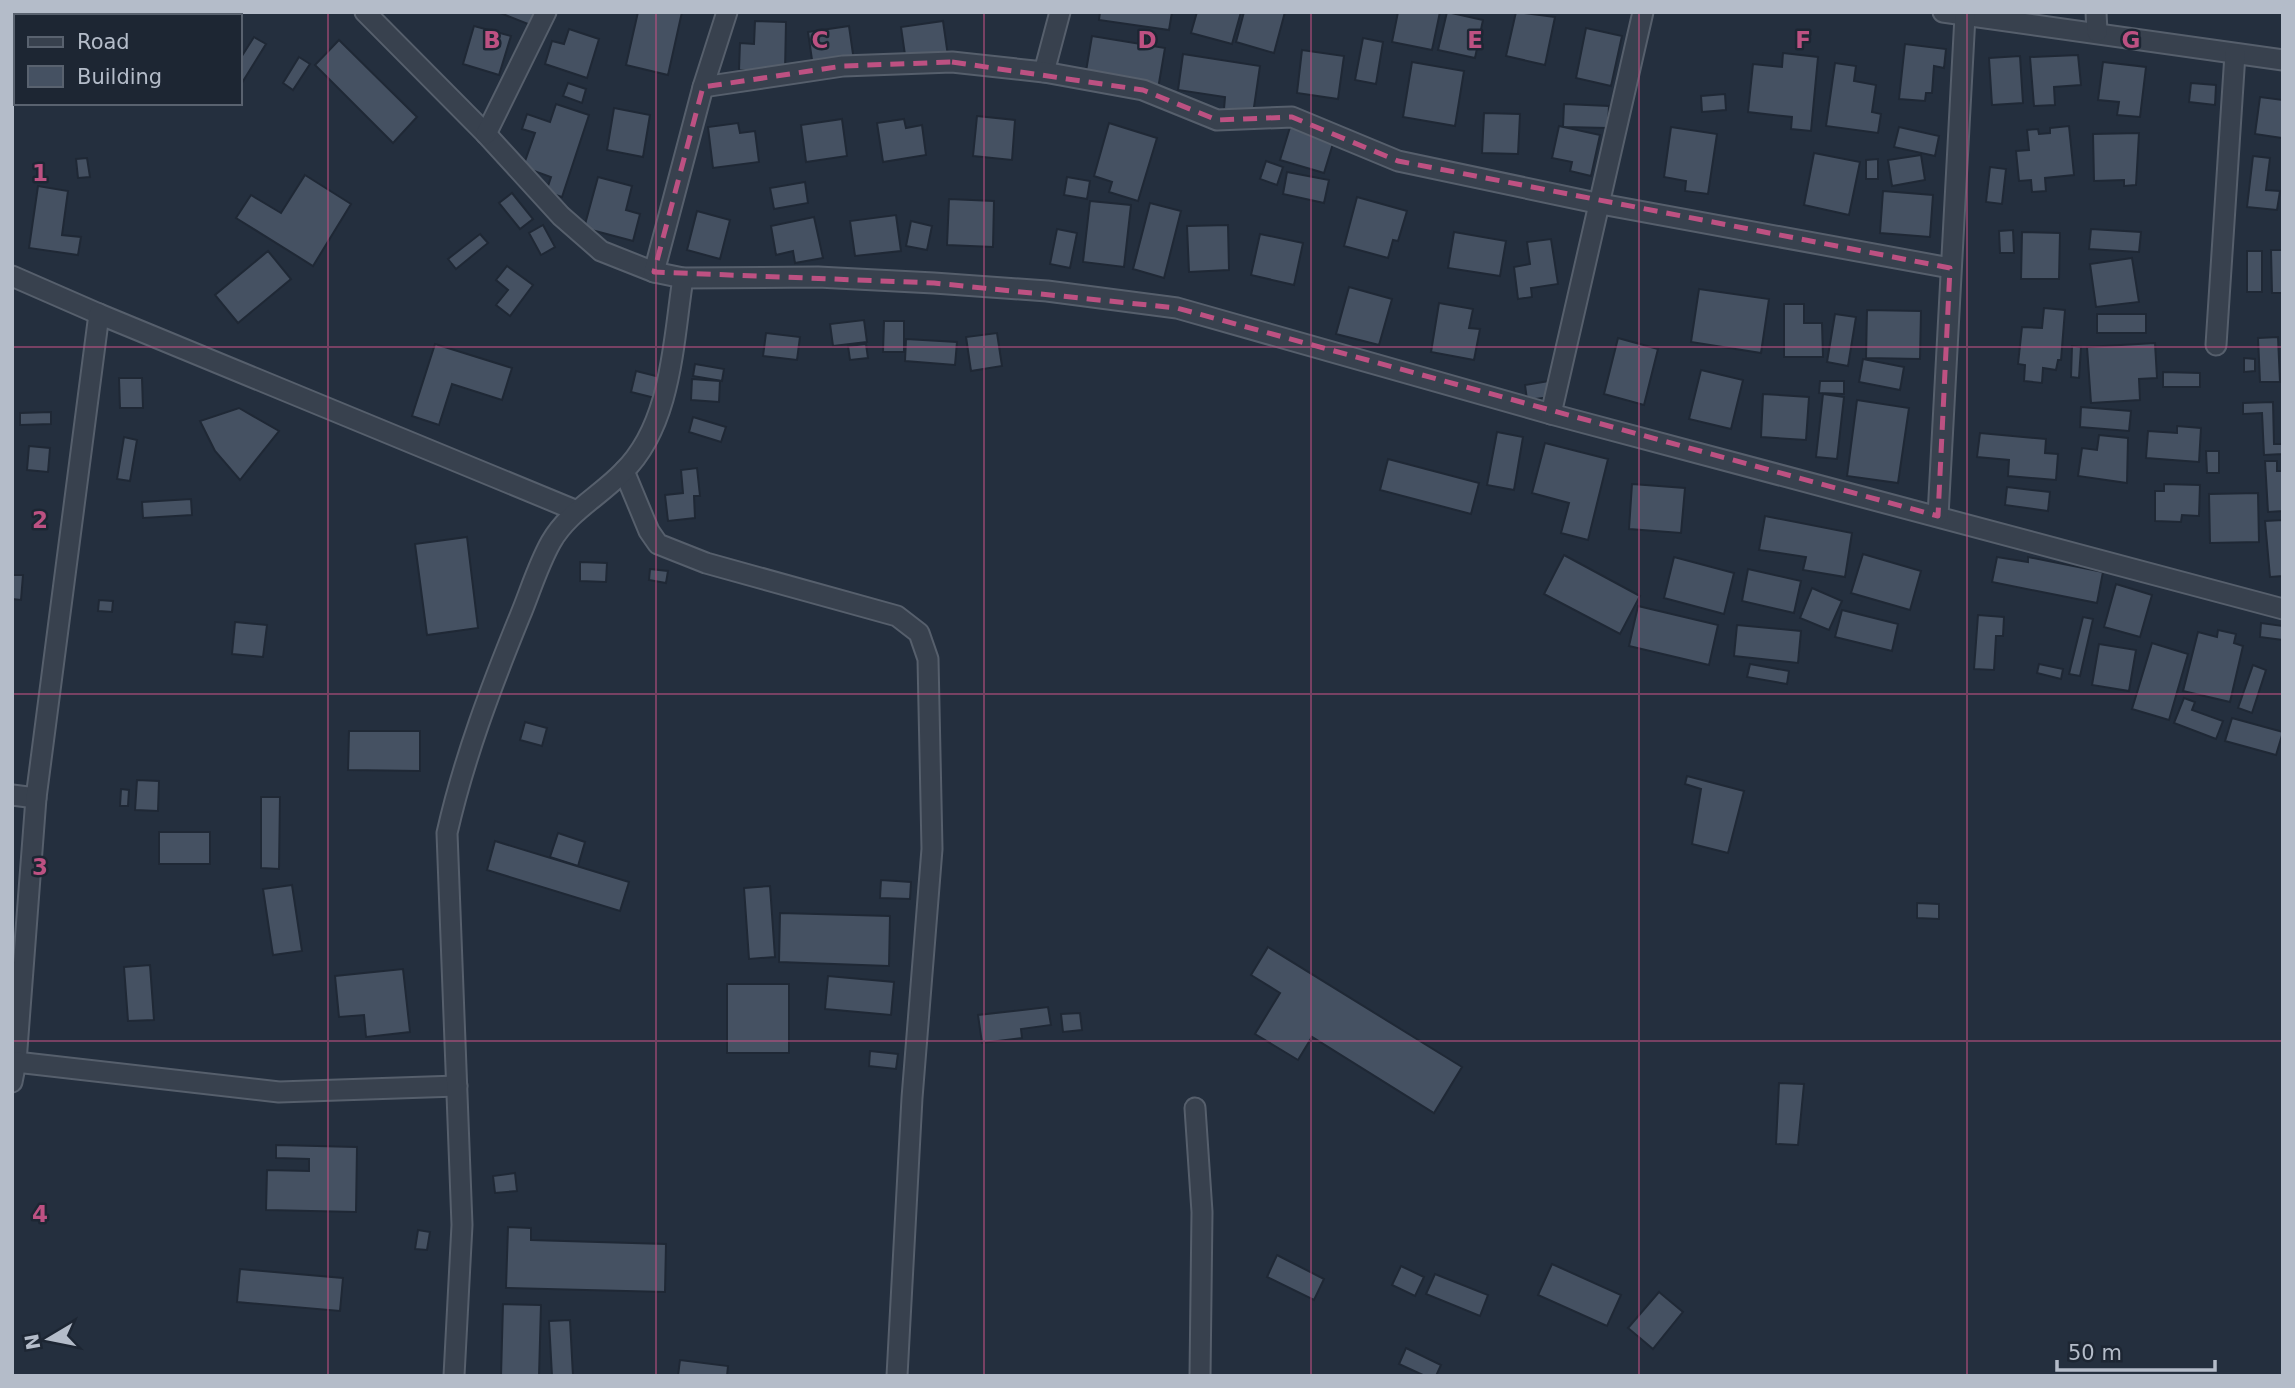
<svg xmlns="http://www.w3.org/2000/svg" width="2295" height="1388" viewBox="0 0 2295 1388" font-family="'DejaVu Sans',sans-serif">
	<style>
		.building { fill: #455162; stroke: #1f2835; stroke-width: 2 }
		.lines { fill: none; stroke-linecap: round; stroke-linejoin: round }
		.street-casing { stroke: #565f6c; stroke-width: 23 }
		.street { stroke: #38414e; stroke-width: 19 }
		.marked { fill: none; stroke: #bd5182; stroke-width: 5; stroke-dasharray: 14 9; stroke-linejoin: round }
		.grid { fill: none; stroke: #bd5182; stroke-width: 2; stroke-opacity: 0.55 }
		.grid-label { font-size: 23px; text-anchor: middle; font-weight: bold; fill: #bd5182; stroke: #1d2633; stroke-width: 5; stroke-linejoin: round; paint-order: stroke }
	</style>
	<rect width="100%" height="100%" fill="#242f3e"/>
	<g class="building">
		<polygon points="498,12 539,12 533,26"/>
		<polygon points="638,12 682,12 668,75 626,65"/>
		<polygon points="1100,12 1172,12 1169,30 1099,20"/>
		<polygon points="1197,12 1241,12 1232,44 1191,33"/>
		<polygon points="1244,12 1285,12 1274,53 1236,42"/>
		<polygon points="1398,12 1440,12 1432,50 1392,42"/>
		<polygon points="1447,12 1483,20 1475,58 1438,50"/>
		<polygon points="1516,12 1555,17 1545,65 1506,56"/>
		<polygon points="755,21 786,22 785,71 739,70 740,43 754,44"/>
		<polygon points="943,21 948,56 906,62 901,27"/>
		<polygon points="474,26 511,36 499,75 463,64"/>
		<polygon points="849,26 854,61 813,67 808,32"/>
		<polygon points="1586,28 1622,36 1611,86 1576,78"/>
		<polygon points="569,29 599,39 587,78 545,64 552,41 564,44"/>
		<polygon points="1092,36 1165,48 1158,89 1085,77"/>
		<polygon points="254,37 266,44 240,86 240,59"/>
		<polygon points="1363,38 1383,42 1376,84 1355,80"/>
		<polygon points="339,40 417,117 393,143 315,65"/>
		<polygon points="1905,44 1946,49 1944,68 1934,66 1932,93 1926,93 1925,101 1899,99"/>
		<polygon points="1302,50 1344,56 1338,99 1297,93"/>
		<polygon points="1783,53 1818,57 1811,131 1791,129 1792,117 1748,112 1753,64 1782,67"/>
		<polygon points="1183,54 1260,66 1253,114 1224,109 1225,97 1178,90"/>
		<polygon points="2078,55 2081,85 2054,87 2055,105 2034,106 2030,57"/>
		<polygon points="2020,56 2023,103 1992,105 1989,58"/>
		<polygon points="299,57 310,64 293,90 283,83"/>
		<polygon points="1412,62 1464,71 1455,126 1403,117"/>
		<polygon points="2103,62 2146,67 2140,117 2117,115 2119,102 2098,100"/>
		<polygon points="1835,63 1856,66 1854,81 1876,85 1872,112 1881,114 1878,133 1826,126"/>
		<polygon points="568,83 586,89 582,103 563,96"/>
		<polygon points="2191,83 2216,85 2215,105 2189,102"/>
		<polygon points="1725,94 1726,110 1702,112 1701,96"/>
		<polygon points="2260,97 2283,100 2282,138 2255,134"/>
		<polygon points="556,104 589,115 562,197 546,192 551,177 523,167 535,133 522,129 527,114 550,122"/>
		<polygon points="1564,104 1609,106 1608,128 1563,127"/>
		<polygon points="614,108 650,115 643,157 607,150"/>
		<polygon points="1484,113 1520,114 1518,154 1482,153"/>
		<polygon points="977,116 1015,120 1012,160 973,156"/>
		<polygon points="842,119 847,156 806,162 801,125"/>
		<polygon points="904,119 906,128 922,125 926,155 883,162 877,123"/>
		<polygon points="738,123 740,133 755,131 759,162 713,168 708,127"/>
		<polygon points="1109,123 1157,138 1138,201 1109,192 1112,182 1094,176"/>
		<polygon points="1291,124 1335,137 1324,173 1280,160"/>
		<polygon points="1559,126 1600,135 1591,176 1570,171 1572,162 1552,158"/>
		<polygon points="2069,126 2074,175 2045,178 2046,191 2032,192 2031,180 2019,181 2016,151 2029,150 2027,130 2038,129 2039,134 2050,133 2050,128"/>
		<polygon points="1671,127 1717,134 1708,194 1685,191 1686,181 1664,177"/>
		<polygon points="1899,127 1939,136 1935,156 1894,147"/>
		<polygon points="2139,133 2136,185 2124,186 2124,180 2094,181 2093,134"/>
		<polygon points="1814,153 1860,162 1849,215 1804,205"/>
		<polygon points="1921,155 1925,180 1892,186 1888,160"/>
		<polygon points="2253,156 2270,158 2266,190 2280,191 2277,210 2247,207"/>
		<polygon points="87,158 90,177 78,178 76,159"/>
		<polygon points="1878,159 1878,179 1866,179 1866,160"/>
		<polygon points="1266,161 1283,167 1277,185 1260,179"/>
		<polygon points="1990,167 2006,169 2002,204 1986,202"/>
		<polygon points="1287,172 1329,180 1324,203 1283,194"/>
		<polygon points="305,175 351,204 313,266 236,218 251,195 281,213"/>
		<polygon points="598,177 632,186 626,210 640,214 633,241 584,228"/>
		<polygon points="1067,177 1090,181 1087,199 1064,195"/>
		<polygon points="805,182 808,203 774,209 770,188"/>
		<polygon points="38,186 68,191 62,235 81,237 78,255 29,248"/>
		<polygon points="1883,191 1933,195 1930,237 1880,233"/>
		<polygon points="512,193 533,219 520,229 499,203"/>
		<polygon points="1357,197 1407,211 1398,241 1393,240 1388,258 1344,246"/>
		<polygon points="949,199 994,201 993,247 947,245"/>
		<polygon points="1090,201 1131,205 1124,267 1083,262"/>
		<polygon points="1150,203 1181,211 1164,278 1133,269"/>
		<polygon points="697,211 730,220 720,259 687,250"/>
		<polygon points="896,215 901,251 855,256 850,221"/>
		<polygon points="814,217 823,258 795,263 793,251 776,255 771,226"/>
		<polygon points="911,221 932,226 927,250 906,246"/>
		<polygon points="543,225 555,247 541,255 529,233"/>
		<polygon points="1228,225 1229,270 1189,272 1187,226"/>
		<polygon points="1057,229 1077,233 1070,268 1050,264"/>
		<polygon points="2091,229 2141,232 2139,252 2089,249"/>
		<polygon points="2013,230 2014,253 2000,253 1999,231"/>
		<polygon points="1454,232 1506,241 1500,276 1448,268"/>
		<polygon points="2022,232 2060,233 2059,279 2021,279"/>
		<polygon points="480,234 488,243 456,269 448,259"/>
		<polygon points="1260,234 1303,243 1294,285 1251,275"/>
		<polygon points="1551,239 1558,284 1531,288 1532,297 1518,299 1514,267 1530,264 1527,242"/>
		<polygon points="2271,250 2283,250 2283,293 2272,293"/>
		<polygon points="268,251 291,279 238,323 215,295"/>
		<rect x="2247" y="251" width="15" height="41"/>
		<polygon points="2132,258 2139,302 2096,307 2090,264"/>
		<polygon points="507,266 533,285 510,316 496,305 508,290 496,280"/>
		<polygon points="1349,287 1392,299 1379,345 1336,334"/>
		<polygon points="1699,289 1769,299 1761,353 1691,342"/>
		<polygon points="1439,303 1473,309 1469,328 1480,329 1474,360 1431,352"/>
		<polygon points="1784,304 1804,304 1804,323 1822,323 1823,357 1784,357"/>
		<polygon points="2044,308 2065,310 2061,360 2058,360 2056,370 2043,368 2042,383 2024,381 2025,365 2018,364 2022,327 2042,328"/>
		<polygon points="1867,310 1921,311 1920,359 1866,358"/>
		<polygon points="1835,314 1856,317 1848,366 1827,362"/>
		<rect x="2097" y="314" width="49" height="19"/>
		<polygon points="864,320 867,342 833,346 830,324"/>
		<polygon points="884,321 904,321 904,352 883,352"/>
		<polygon points="766,333 800,337 797,360 763,356"/>
		<polygon points="997,333 1002,366 971,371 966,337"/>
		<polygon points="2278,337 2280,382 2260,382 2258,338"/>
		<polygon points="1618,338 1658,349 1644,405 1604,394"/>
		<polygon points="906,339 957,342 955,365 905,361"/>
		<polygon points="2155,343 2157,378 2139,379 2140,400 2091,403 2087,347"/>
		<polygon points="435,344 512,368 502,400 452,384 439,425 412,416"/>
		<polygon points="866,344 868,358 850,360 848,346"/>
		<polygon points="2072,346 2081,347 2079,378 2071,377"/>
		<polygon points="2244,358 2255,359 2255,371 2244,372"/>
		<polygon points="1863,359 1904,367 1900,390 1859,382"/>
		<polygon points="695,364 724,369 722,381 693,376"/>
		<polygon points="1701,370 1743,380 1731,429 1689,419"/>
		<polygon points="636,371 660,377 655,398 631,392"/>
		<polygon points="2163,372 2200,373 2200,387 2163,387"/>
		<polygon points="119,378 142,378 143,408 120,408"/>
		<polygon points="692,379 720,381 719,402 691,400"/>
		<polygon points="1549,381 1551,397 1527,400 1525,385"/>
		<polygon points="1820,381 1844,381 1844,394 1819,393"/>
		<polygon points="1763,394 1809,397 1806,440 1761,437"/>
		<polygon points="1823,394 1844,397 1837,459 1816,457"/>
		<polygon points="1857,400 1909,408 1898,483 1847,476"/>
		<polygon points="2273,402 2274,444 2283,444 2283,454 2264,455 2262,413 2243,414 2243,403"/>
		<polygon points="2081,407 2131,411 2129,431 2080,427"/>
		<polygon points="239,408 279,431 240,480 215,451 200,421"/>
		<polygon points="51,412 51,424 20,425 20,413"/>
		<polygon points="693,417 726,427 721,442 689,432"/>
		<polygon points="2177,426 2201,428 2199,462 2146,458 2148,431 2177,433"/>
		<polygon points="1497,432 1523,437 1514,490 1487,485"/>
		<polygon points="1980,433 2046,439 2045,453 2058,454 2056,480 2008,476 2009,460 1977,457"/>
		<polygon points="2099,435 2128,438 2127,483 2078,476 2082,448 2097,450"/>
		<polygon points="124,437 137,440 130,481 117,479"/>
		<polygon points="1545,443 1608,459 1588,540 1561,533 1569,503 1532,493"/>
		<polygon points="29,446 50,448 48,472 27,470"/>
		<polygon points="2206,451 2219,451 2219,473 2207,473"/>
		<polygon points="1388,459 1479,483 1471,514 1380,490"/>
		<polygon points="2265,461 2277,461 2277,471 2282,471 2283,511 2268,512"/>
		<polygon points="697,468 700,496 694,496 695,518 668,521 665,495 683,493 681,470"/>
		<polygon points="1632,484 1685,488 1681,533 1629,529"/>
		<polygon points="2164,484 2200,485 2199,516 2182,515 2181,522 2155,521 2155,491 2164,491"/>
		<polygon points="2007,487 2050,492 2048,511 2005,505"/>
		<polygon points="2258,493 2259,542 2210,543 2209,494"/>
		<polygon points="191,499 192,515 143,518 142,502"/>
		<polygon points="1765,516 1852,533 1845,577 1803,570 1806,557 1759,550"/>
		<polygon points="2283,520 2283,576 2270,577 2265,521"/>
		<polygon points="467,537 478,628 427,635 415,544"/>
		<polygon points="1863,554 1921,571 1910,610 1851,593"/>
		<polygon points="1564,555 1640,596 1620,634 1544,594"/>
		<polygon points="1674,557 1734,573 1724,614 1664,598"/>
		<polygon points="1997,557 2028,562 2028,557 2103,572 2097,603 1992,582"/>
		<polygon points="580,562 607,563 606,582 580,581"/>
		<polygon points="650,569 668,571 666,583 649,580"/>
		<polygon points="1748,569 1801,581 1794,613 1742,601"/>
		<polygon points="12,575 23,575 21,600 12,599"/>
		<polygon points="2116,584 2152,595 2140,637 2104,627"/>
		<polygon points="1812,588 1842,601 1829,630 1800,618"/>
		<polygon points="99,600 113,601 112,612 98,611"/>
		<polygon points="1638,606 1718,625 1709,665 1629,646"/>
		<polygon points="1842,610 1898,624 1892,651 1835,637"/>
		<polygon points="1978,615 2004,617 2003,636 1996,636 1994,670 1974,669"/>
		<polygon points="2083,617 2093,619 2080,676 2069,674"/>
		<polygon points="235,622 267,625 263,657 232,654"/>
		<polygon points="2261,623 2283,626 2283,640 2260,637"/>
		<polygon points="1737,625 1801,631 1798,663 1734,656"/>
		<polygon points="2218,630 2236,634 2234,643 2243,646 2230,702 2183,691 2198,632 2217,637"/>
		<polygon points="2152,643 2188,654 2169,720 2132,709"/>
		<polygon points="2099,644 2136,650 2129,691 2092,685"/>
		<polygon points="1750,664 1789,671 1787,684 1747,677"/>
		<polygon points="2039,664 2063,669 2061,679 2037,673"/>
		<polygon points="2253,665 2266,670 2252,713 2238,708"/>
		<polygon points="2184,698 2195,702 2192,710 2223,721 2216,739 2174,723"/>
		<polygon points="2232,718 2283,732 2276,755 2225,741"/>
		<polygon points="525,722 547,728 542,746 520,740"/>
		<polygon points="349,731 420,731 420,771 348,770"/>
		<polygon points="1687,776 1744,791 1728,853 1692,844 1701,789 1685,784"/>
		<polygon points="137,780 159,781 158,811 135,810"/>
		<polygon points="121,789 129,790 128,806 120,806"/>
		<polygon points="261,797 280,797 279,869 261,868"/>
		<rect x="159" y="832" width="51" height="32"/>
		<polygon points="558,833 585,842 578,866 550,857"/>
		<polygon points="495,841 629,882 620,911 487,870"/>
		<polygon points="881,880 911,882 910,899 880,898"/>
		<polygon points="292,885 302,951 273,955 263,889"/>
		<polygon points="770,886 775,957 749,959 744,888"/>
		<polygon points="1917,903 1939,904 1939,919 1917,918"/>
		<polygon points="780,913 890,916 889,966 779,962"/>
		<polygon points="1268,947 1462,1067 1434,1113 1312,1037 1298,1060 1255,1034 1280,993 1251,975"/>
		<polygon points="150,965 154,1020 128,1021 124,967"/>
		<polygon points="403,969 410,1032 366,1037 364,1015 339,1017 335,976"/>
		<polygon points="828,976 894,982 891,1015 825,1009"/>
		<rect x="727" y="984" width="62" height="69"/>
		<polygon points="1048,1007 1051,1025 1021,1029 1022,1038 982,1043 978,1015"/>
		<polygon points="1080,1013 1082,1030 1063,1032 1061,1014"/>
		<polygon points="870,1051 898,1054 896,1069 869,1066"/>
		<polygon points="1779,1083 1804,1084 1798,1145 1776,1144"/>
		<polygon points="276,1145 357,1147 356,1212 266,1210 267,1170 309,1171 309,1159 276,1158"/>
		<polygon points="515,1173 517,1191 495,1193 493,1176"/>
		<polygon points="508,1227 531,1228 531,1240 666,1244 665,1292 506,1288"/>
		<polygon points="418,1230 430,1232 427,1250 415,1249"/>
		<polygon points="1277,1255 1324,1279 1314,1300 1267,1277"/>
		<polygon points="1552,1264 1621,1295 1607,1326 1538,1295"/>
		<polygon points="1401,1266 1424,1277 1415,1296 1392,1285"/>
		<polygon points="240,1269 343,1278 340,1311 237,1302"/>
		<polygon points="1435,1274 1488,1295 1480,1316 1426,1294"/>
		<polygon points="1659,1292 1683,1312 1653,1349 1628,1328"/>
		<polygon points="503,1304 541,1305 539,1376 501,1376"/>
		<polygon points="570,1320 573,1376 552,1376 549,1321"/>
		<polygon points="1406,1348 1441,1365 1436,1376 1425,1376 1399,1364"/>
		<polygon points="680,1360 728,1366 727,1376 678,1376"/>
	</g>
	<g class="lines">
		<g class="street-casing">
			<g id="street">
				<polyline points="365,12 486,134 561,216 601,251 654,272 683,278 818,277 934,283 1047,291 1177,308 1551,414 2283,609"/>
				<polyline points="1943,12 2283,60"/>
				<polyline points="2096,12 2097,32"/>
				<polyline points="1044,72 1060,12"/>
				<polyline points="703,87 843,66 952,62 1044,72 1143,90 1217,120 1292,117 1398,161 1601,204 1950,268"/>
				<polyline points="486,134 546,12"/>
				<polyline points="654,272 703,87 727,12"/>
				<polyline points="12,276 99,314"/>
				<polyline points="2216,345 2235,54"/>
				<polyline points="1551,414 1643,12"/>
				<polyline points="624,471 649,531 658,544 706,563 897,616 919,633 928,659 932,849 912,1098 897,1376"/>
				<polyline points="1938,516 1965,16"/>
				<polyline points="12,795 36,798"/>
				<polyline points="16,1062 36,798 99,314 577,511"/>
				<polyline points="12,1082 16,1062 279,1092 457,1086"/>
				<polyline points="1195,1108 1202,1212 1200,1376"/>
				<path d="M 454,1376 L 462,1225 L 447,833 C 464,758 491,687 520,616 C 530,592 538,565 551,542 C 568,512 600,496 623,472 C 672,424 673,342 683,278"/>
			</g>
		</g>
		<use href="#street" class="street"/>
	</g>
	<path class="marked" d="M 952,62 L 1143,90 L 1217,120 L 1292,117 L 1398,161 L 1950,268 L 1938,516 L 1177,308 L 934,283 L 654,272 L 703,87 L 843,66 Z"/>
	<path class="grid" d="M 328,12 L 328,1376M 656,12 L 656,1376M 984,12 L 984,1376M 1311,12 L 1311,1376M 1639,12 L 1639,1376M 1967,12 L 1967,1376M 12,347 L 2283,347M 12,694 L 2283,694M 12,1041 L 2283,1041"/>
	<g class="grid-label">
		<text x="492" y="48">B</text>
		<text x="820" y="48">C</text>
		<text x="1147" y="48">D</text>
		<text x="1475" y="48">E</text>
		<text x="1803" y="48">F</text>
		<text x="2131" y="48">G</text>
		<text x="40" y="181">1</text>
		<text x="40" y="528">2</text>
		<text x="40" y="875">3</text>
		<text x="40" y="1222">4</text>
	</g>
	<rect width="2295" height="1388" fill="none" stroke="#b4bcc9" stroke-width="28"/>
	<rect x="14" y="14" width="228" height="91" fill="#1d2633" stroke="#59626f" stroke-width="2"/>
	<rect x="28" y="37" width="35" height="10" fill="#38414e" stroke="#59626f" stroke-width="2"/>
	<text x="77" y="49" font-size="21" fill="#b4bcc9">Road</text>
	<rect x="28" y="66" width="35" height="21" fill="#455162" stroke="#59626f" stroke-width="2"/>
	<text x="77" y="84" font-size="21" fill="#b4bcc9">Building</text>
	<g transform="translate(49 1339) rotate(260)" stroke="#1d2633" stroke-width="5" paint-order="stroke">
	<path d="M0-5L12 26L0 18L-12 26Z" fill="#b4bcc9"/>
	<text y="-10" font-size="19" font-weight="bold" text-anchor="middle" fill="#b4bcc9">N</text>
	</g>
	<path d="M2057 1360v10h158v-10" fill="none" stroke="#b4bcc9" stroke-width="3.5"/>
	<text x="2068" y="1360" font-size="21" fill="#b4bcc9" stroke="#1d2633" stroke-width="5" paint-order="stroke">50 m</text>
</svg>
